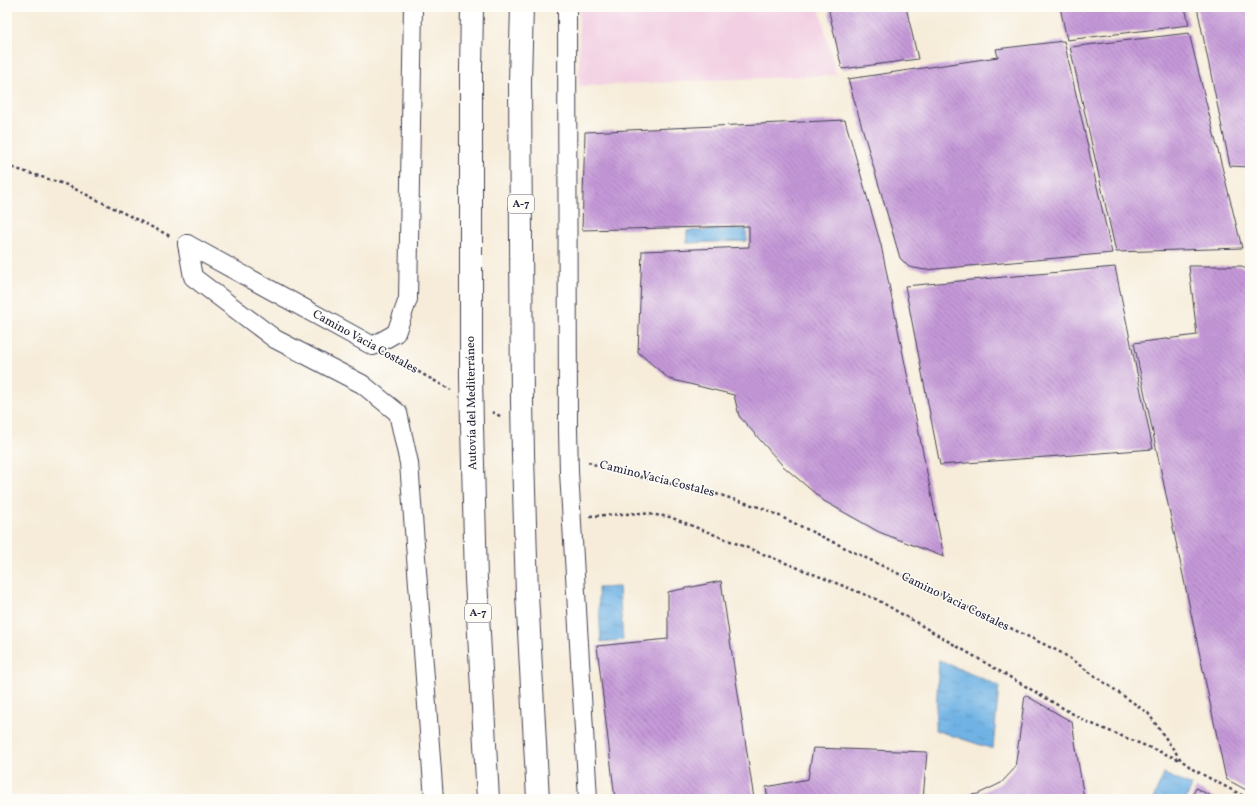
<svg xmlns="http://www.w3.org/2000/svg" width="1257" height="806" viewBox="0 0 1257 806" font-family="Vollkorn,serif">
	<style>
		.built { fill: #f2cfe2 }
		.water { fill: url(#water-ripples); stroke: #486a90 }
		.building { fill: url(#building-back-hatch) }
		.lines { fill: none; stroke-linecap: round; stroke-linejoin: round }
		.minor-casing { stroke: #424053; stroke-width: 20 }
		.motorway-casing { stroke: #424053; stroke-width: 24 }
		.path { stroke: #424053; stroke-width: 2.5; stroke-dasharray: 3 3; stroke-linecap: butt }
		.minor { stroke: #fff; stroke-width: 18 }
		.motorway { stroke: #fff; stroke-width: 22 }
		.minor-bridge-casing { stroke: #424053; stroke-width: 20; stroke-linecap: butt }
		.motorway-bridge-casing { stroke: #424053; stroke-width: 24; stroke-linecap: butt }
		.minor-bridge { stroke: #fff; stroke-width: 18 }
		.motorway-bridge { stroke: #fff; stroke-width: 22 }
		.labels { text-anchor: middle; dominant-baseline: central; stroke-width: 3; stroke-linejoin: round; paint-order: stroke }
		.shield { fill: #fdfcf7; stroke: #646373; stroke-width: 1 }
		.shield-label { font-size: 11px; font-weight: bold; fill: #22223b }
		.street-label { font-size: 12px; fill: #22223b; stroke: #fdfcf7 }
	</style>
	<defs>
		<pattern id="water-ripples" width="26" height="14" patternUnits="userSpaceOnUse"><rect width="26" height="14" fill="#6fb2e4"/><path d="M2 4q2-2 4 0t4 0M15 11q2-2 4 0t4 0" fill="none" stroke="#5b90ba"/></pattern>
		<pattern id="building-back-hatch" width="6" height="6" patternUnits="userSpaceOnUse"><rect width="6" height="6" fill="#c598d8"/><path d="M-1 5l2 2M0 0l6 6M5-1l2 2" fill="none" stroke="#a07cb0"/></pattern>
	</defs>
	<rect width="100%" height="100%" fill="#fdfcf7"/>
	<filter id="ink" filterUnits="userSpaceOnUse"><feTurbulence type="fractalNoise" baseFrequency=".025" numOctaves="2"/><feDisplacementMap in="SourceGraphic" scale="8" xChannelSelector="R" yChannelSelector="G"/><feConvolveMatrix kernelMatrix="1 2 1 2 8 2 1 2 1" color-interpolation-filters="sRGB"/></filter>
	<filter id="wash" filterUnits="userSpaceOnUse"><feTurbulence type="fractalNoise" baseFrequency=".012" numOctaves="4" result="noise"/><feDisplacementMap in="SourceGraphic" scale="16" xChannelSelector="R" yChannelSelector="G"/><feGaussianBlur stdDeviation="0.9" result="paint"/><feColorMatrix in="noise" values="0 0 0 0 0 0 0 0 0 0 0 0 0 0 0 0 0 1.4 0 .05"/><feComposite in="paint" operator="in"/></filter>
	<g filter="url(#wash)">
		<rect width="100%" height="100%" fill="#f6ecd9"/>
		<polygon class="built" points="579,7 819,7 836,75 579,86"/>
		<g class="water">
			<polygon points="746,229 747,241 687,243 687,231"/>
			<polygon points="619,587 623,640 601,642 598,588"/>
			<polygon points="939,660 999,686 993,749 935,730"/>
			<polygon points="1164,774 1192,786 1186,799 1153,799"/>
		</g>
		<g id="blocks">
			<g class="building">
				<polygon points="828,7 906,7 918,59 842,69"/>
				<polygon points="1060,7 1185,7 1189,25 1067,40"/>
				<polygon points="1197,7 1250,7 1250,167 1230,166"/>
				<polygon points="1189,33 1242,248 1116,252 1070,47"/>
				<polygon points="1064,41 1112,253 925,270 909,267 900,258 848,79 998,57 996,49"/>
				<polygon points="845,120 881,245 944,557 879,532 824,501 783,466 739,416 734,395 669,379 638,352 642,251 749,247 749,226 582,230 585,132"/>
				<polygon points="1189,266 1242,266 1248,271 1250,282 1250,792 1226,779 1134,343 1197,335"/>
				<polygon points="1115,267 1153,449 940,465 905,286"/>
				<polygon points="721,581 754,799 615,799 597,646 668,639 668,592"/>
				<polygon points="1025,695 1072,722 1084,799 930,799 930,796 958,797 978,794 1001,783 1015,768"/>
				<polygon points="813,748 927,752 923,799 768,799 766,787 808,779"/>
				<polygon points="1196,788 1216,799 1191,799"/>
			</g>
		</g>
	</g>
	<g filter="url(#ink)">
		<use href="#blocks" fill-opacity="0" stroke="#424053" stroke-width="1"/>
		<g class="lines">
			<g class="minor-casing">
				<g id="minor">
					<polyline points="567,7 568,430"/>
					<polyline points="187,244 193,277 275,339 362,384 398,413 409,463 434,799"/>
					<polyline points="187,244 373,346 396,333 408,299 413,7"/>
					<polyline points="569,472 588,799"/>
				</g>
			</g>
			<g class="motorway-casing">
				<g id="motorway">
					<polyline points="522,7 520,80 522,401"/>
					<polyline points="471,377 471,70 472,7"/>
					<polyline points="472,426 476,579 488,799"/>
					<polyline points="523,455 527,594 538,799"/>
				</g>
			</g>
			<g class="path">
				<polyline points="7,166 67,185 170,236"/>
				<polyline points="392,357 451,390"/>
				<polyline points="492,412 502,417"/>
				<polyline points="588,462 610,470 720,495 765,509 1062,653 1148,713 1181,760 1194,770 1249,799"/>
				<polyline points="590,516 641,513 670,517 876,599 1085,721 1180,760"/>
			</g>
			<use href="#minor" class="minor"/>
			<use href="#motorway" class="motorway"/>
			<g class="minor-bridge-casing">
				<polyline id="minor-bridge" points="568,430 569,472"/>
			</g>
			<g class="motorway-bridge-casing">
				<g id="motorway-bridge">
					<polyline points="471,377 472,426"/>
					<polyline points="522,401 523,455"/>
				</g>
			</g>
			<use href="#minor-bridge" class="minor-bridge"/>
			<use href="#motorway-bridge" class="motorway-bridge"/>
		</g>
	</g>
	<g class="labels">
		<g class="shield">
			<rect x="508" y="195" width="26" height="18" rx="3"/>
			<rect x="465" y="604" width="26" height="18" rx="3"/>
		</g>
		<g class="shield-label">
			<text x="521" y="204">A-7</text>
			<text x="478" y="613">A-7</text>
		</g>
		<g class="street-label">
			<text transform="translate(365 342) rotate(29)">Camino Vacia Costales</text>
			<text transform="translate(472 403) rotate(-91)">Autovía del Mediterráneo</text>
			<text transform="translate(657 479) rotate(14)">Camino Vacia Costales</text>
			<text transform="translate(955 602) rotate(26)">Camino Vacia Costales</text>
		</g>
	</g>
	<rect width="1257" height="806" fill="none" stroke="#fdfcf7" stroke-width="24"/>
</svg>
